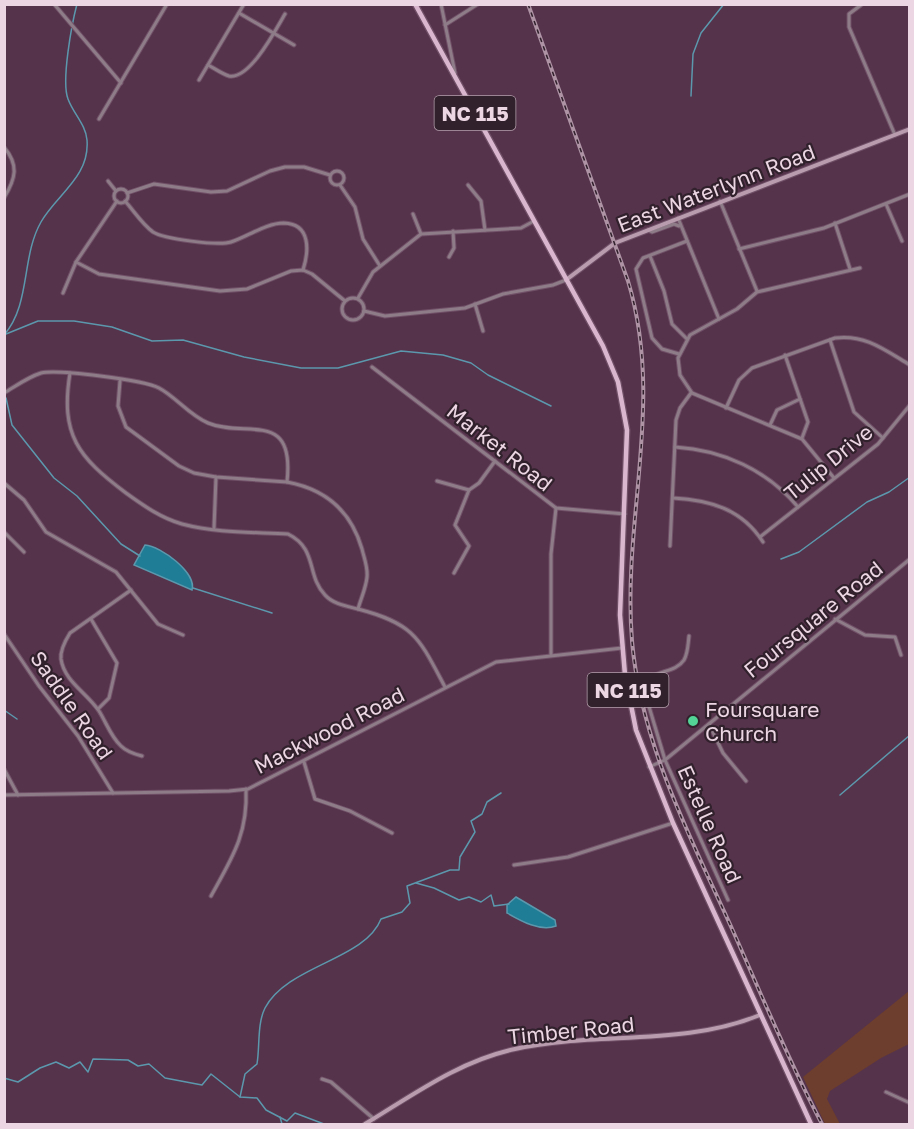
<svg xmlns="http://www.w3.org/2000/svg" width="914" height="1129" viewBox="0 0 914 1129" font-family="'Golos Text',sans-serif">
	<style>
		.green { fill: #6d3d2d }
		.water { fill: #1f7d95; stroke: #5c98ad; stroke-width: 1.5 }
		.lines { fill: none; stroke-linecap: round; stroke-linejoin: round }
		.stream { stroke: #5c98ad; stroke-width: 1.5 }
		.street-casing { stroke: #705067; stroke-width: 5 }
		.secondary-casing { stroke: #705067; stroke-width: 6 }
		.primary-casing { stroke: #705067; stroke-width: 7 }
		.street { stroke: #8e7c88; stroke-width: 3 }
		.secondary { stroke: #b99daf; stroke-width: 4 }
		.primary { stroke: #dab6ce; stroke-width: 4.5 }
		.rail-casing { stroke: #ae93a5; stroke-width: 4 }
		.rail { stroke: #31212c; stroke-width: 1.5; stroke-dasharray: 4.5; stroke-linecap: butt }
		.poi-dot { fill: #53d396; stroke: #31212c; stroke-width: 2 }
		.labels { text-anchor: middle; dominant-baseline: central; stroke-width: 4.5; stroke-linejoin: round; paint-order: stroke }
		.shield { fill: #31212c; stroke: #b4a0ad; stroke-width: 1.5 }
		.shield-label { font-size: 20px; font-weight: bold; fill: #ecd6e4 }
		.street-label { font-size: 21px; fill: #ecd6e4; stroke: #31212c }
		.poi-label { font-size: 21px; fill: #ecd6e4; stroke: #31212c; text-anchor: start }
	</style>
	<rect width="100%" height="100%" fill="#55334b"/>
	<polygon class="green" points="909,991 909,1044 881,1058 830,1091 827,1099 840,1124 825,1124 803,1077"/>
	<g class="water">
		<path d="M 145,545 C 161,546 197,573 192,590 L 134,565 Z"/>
		<path d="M 516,897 L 555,920 L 556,926 C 540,932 521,921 507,913 L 507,905 Z"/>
	</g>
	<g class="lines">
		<g class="stream">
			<polyline points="691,96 693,54 701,33 724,4"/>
			<polyline points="6,334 38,321 74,321 112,327 152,341 183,340 244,357 301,368 338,368 401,351 443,355 471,363 488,375 551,406"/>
			<path d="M 4,335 C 31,304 21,257 41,222 C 56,195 90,177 87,140 C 86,125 73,113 68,99 C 61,81 72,23 77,4"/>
			<polyline points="6,398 12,425 54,478 77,496 121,544 140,556"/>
			<polyline points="781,559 799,552 867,502 889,492 910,477"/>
			<polyline points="193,588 272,613"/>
			<polyline points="4,710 17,719"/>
			<polyline points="840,795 910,735"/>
			<polyline points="416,883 434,888 459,900 469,897 481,902 491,895 494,906 509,904"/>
			<polyline points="4,1078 18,1082 40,1068 56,1062 69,1068 80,1062 88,1072 93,1059 128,1060 138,1066 149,1064 165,1078 202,1085 211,1074 240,1097 257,1098 266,1110 287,1121 295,1113 324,1124"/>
			<path d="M 240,1097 L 245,1074 L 257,1064 C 260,1046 257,1024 265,1008 C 288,965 365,960 381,919 L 402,912 L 410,903 L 407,886 L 450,870 L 459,870 L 460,857 L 475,832 L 471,821 L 482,814 L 487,802 L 501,793"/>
			<polyline points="280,1117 282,1124"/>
		</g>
		<g class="street-casing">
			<g id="street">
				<polyline points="54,4 121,83"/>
				<polyline points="441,4 455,73"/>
				<polyline points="861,5 849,14 849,27 895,135"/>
				<polyline points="239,13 294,45"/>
				<polyline points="445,25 478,4"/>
				<path d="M 208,65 C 214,68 222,74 229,76 C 250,80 276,29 285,14"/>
				<polyline points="199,80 244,4"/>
				<polyline points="99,119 167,4"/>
				<path d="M 4,147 C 19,165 16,178 4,198"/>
				<circle cx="337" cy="178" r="7"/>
				<polyline points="108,181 116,191"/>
				<polyline points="340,185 355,207 363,239 380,266"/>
				<polyline points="468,185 481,201 485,230"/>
				<circle cx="121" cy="196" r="7"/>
				<polyline points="127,193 154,184 211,192 227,191 270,171 285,167 304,167 330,175"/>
				<path d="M 125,201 C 134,211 142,224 153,232 C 164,239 218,246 231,242 C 247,237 266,223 284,223 C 311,224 309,251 303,270"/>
				<polyline points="720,201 757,291"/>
				<polyline points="886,204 902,241"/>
				<polyline points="413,214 421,234"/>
				<polyline points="678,218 719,319"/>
				<polyline points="835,223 850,269"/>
				<polyline points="648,230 652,232 674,224 679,226"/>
				<polyline points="739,249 824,228 910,194"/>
				<polyline points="650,256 664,291 672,324 687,339"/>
				<polyline points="449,257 454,248 453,231"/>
				<polyline points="76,262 99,274 220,291 247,289 291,271 303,270 312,274 345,301"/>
				<polyline points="63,293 76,262 117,201"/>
				<circle cx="353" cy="309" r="11"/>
				<polyline points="358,298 373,272 421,234 521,228 534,221"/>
				<polyline points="475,304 483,331"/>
				<polyline points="364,311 385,316 465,308 503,294 553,285 566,280"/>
				<polyline points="830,340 854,412 883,438"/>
				<polyline points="679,354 662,349 652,338 636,269 643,258 687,241"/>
				<polyline points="785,355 808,422 802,438"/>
				<polyline points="372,367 556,508 625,514"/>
				<path d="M 70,373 C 60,435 78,457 126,493 C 144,506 161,518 182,524 C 216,533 254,532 288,534 C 318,549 306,575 325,595 C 333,604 346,606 358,609 C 415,624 419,638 445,687"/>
				<path d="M 4,393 C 16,386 28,377 41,373 C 57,369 144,380 159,388 C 176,397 189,415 208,423 C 246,439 295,408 287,482 L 216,477 L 194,473 L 179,466 L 126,427 L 118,406 L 120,381"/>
				<path d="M 726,408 L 739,380 L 752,368 L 835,338 C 865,334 885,350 910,365"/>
				<polyline points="770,425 777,410 800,399"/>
				<path d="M 675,447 C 723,450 767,470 798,507"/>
				<polyline points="834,478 802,439 692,393 680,375 678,358 690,335 737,309 757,292 860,268"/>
				<polyline points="437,481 469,490"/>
				<path d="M 287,482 C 325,489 351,511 362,549 C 364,558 368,567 367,577 C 366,588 361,598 358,609"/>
				<polyline points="4,483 24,500 46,532 116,572 158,624 183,635"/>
				<path d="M 673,498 C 710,500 742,509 763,542"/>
				<polyline points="214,528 216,477"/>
				<polyline points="4,532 24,552"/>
				<polyline points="760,537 878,444 910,405"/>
				<polyline points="670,546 676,420 680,408 691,393"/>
				<polyline points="454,573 469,546 455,525 469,490 479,483 495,461"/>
				<path d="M 131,590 L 70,633 C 65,641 60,650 61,659 C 64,681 87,693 99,711 C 106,722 111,737 121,746 C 127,752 134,754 142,756"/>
				<polyline points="91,619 117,663 109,698 98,709"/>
				<polyline points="835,619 865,635 895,637 901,655"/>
				<polyline points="4,634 39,686 78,736 113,793"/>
				<path d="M 689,636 C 688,644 688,653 684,660 C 673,676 649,667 644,690 L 665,760 L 728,900"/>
				<polyline points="551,654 551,554 556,508"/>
				<polyline points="709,724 723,753 746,781"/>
				<polyline points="304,762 315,799 350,811 392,833"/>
				<polyline points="649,767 665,760 910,559"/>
				<polyline points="4,769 18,795"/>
				<polyline points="4,795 229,791 248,789 496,662 622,648"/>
				<polyline points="514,865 568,857 673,823"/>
				<path d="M 211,896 C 232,858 248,834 246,789"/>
				<polyline points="322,1079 331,1082 374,1119"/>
				<polyline points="886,1092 910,1103"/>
			</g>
		</g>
		<g class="secondary-casing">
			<g id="secondary">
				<polyline points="566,280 615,243 910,129"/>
				<path d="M 365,1124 C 413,1095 459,1061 515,1049 C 596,1031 682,1047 760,1015"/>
			</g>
		</g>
		<g class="primary-casing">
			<polyline id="primary" points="415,4 603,346 618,382 627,430 620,615 625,675 636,730 673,823 811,1124"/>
		</g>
		<use href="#street" class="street"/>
		<use href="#secondary" class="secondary"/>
		<use href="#primary" class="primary"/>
		<g class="rail-casing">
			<path id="rail" d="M 528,4 L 628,281 C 665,403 622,518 632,641 C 641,745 691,838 733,931 C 762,996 789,1062 822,1124"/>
		</g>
		<use href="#rail" class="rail"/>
	</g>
	<circle class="poi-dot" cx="693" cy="721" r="6"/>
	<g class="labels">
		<g class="shield">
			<rect x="434.5" y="96" width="81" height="34" rx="4.5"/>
			<rect x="587.5" y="673" width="81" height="34" rx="4.5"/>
		</g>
		<g class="shield-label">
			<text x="475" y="113">NC 115</text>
			<text x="628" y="690">NC 115</text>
		</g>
		<g class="street-label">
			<text transform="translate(716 188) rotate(-21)">East Waterlynn Road</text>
			<text transform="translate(500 447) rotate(38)">Market Road</text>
			<text transform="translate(828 462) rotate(-39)">Tulip Drive</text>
			<text transform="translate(813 619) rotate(-39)">Foursquare Road</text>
			<text transform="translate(72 705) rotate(55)">Saddle Road</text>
			<text transform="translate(329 730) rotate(-27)">Mackwood Road</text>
			<text transform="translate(710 824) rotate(66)">Estelle Road</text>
			<text transform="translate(571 1030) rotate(-6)">Timber Road</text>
		</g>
		<g class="poi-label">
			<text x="705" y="709">Foursquare<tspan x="705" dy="24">Church</tspan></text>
		</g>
	</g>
	<rect width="914" height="1129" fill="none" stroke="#ecd6e4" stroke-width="12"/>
</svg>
